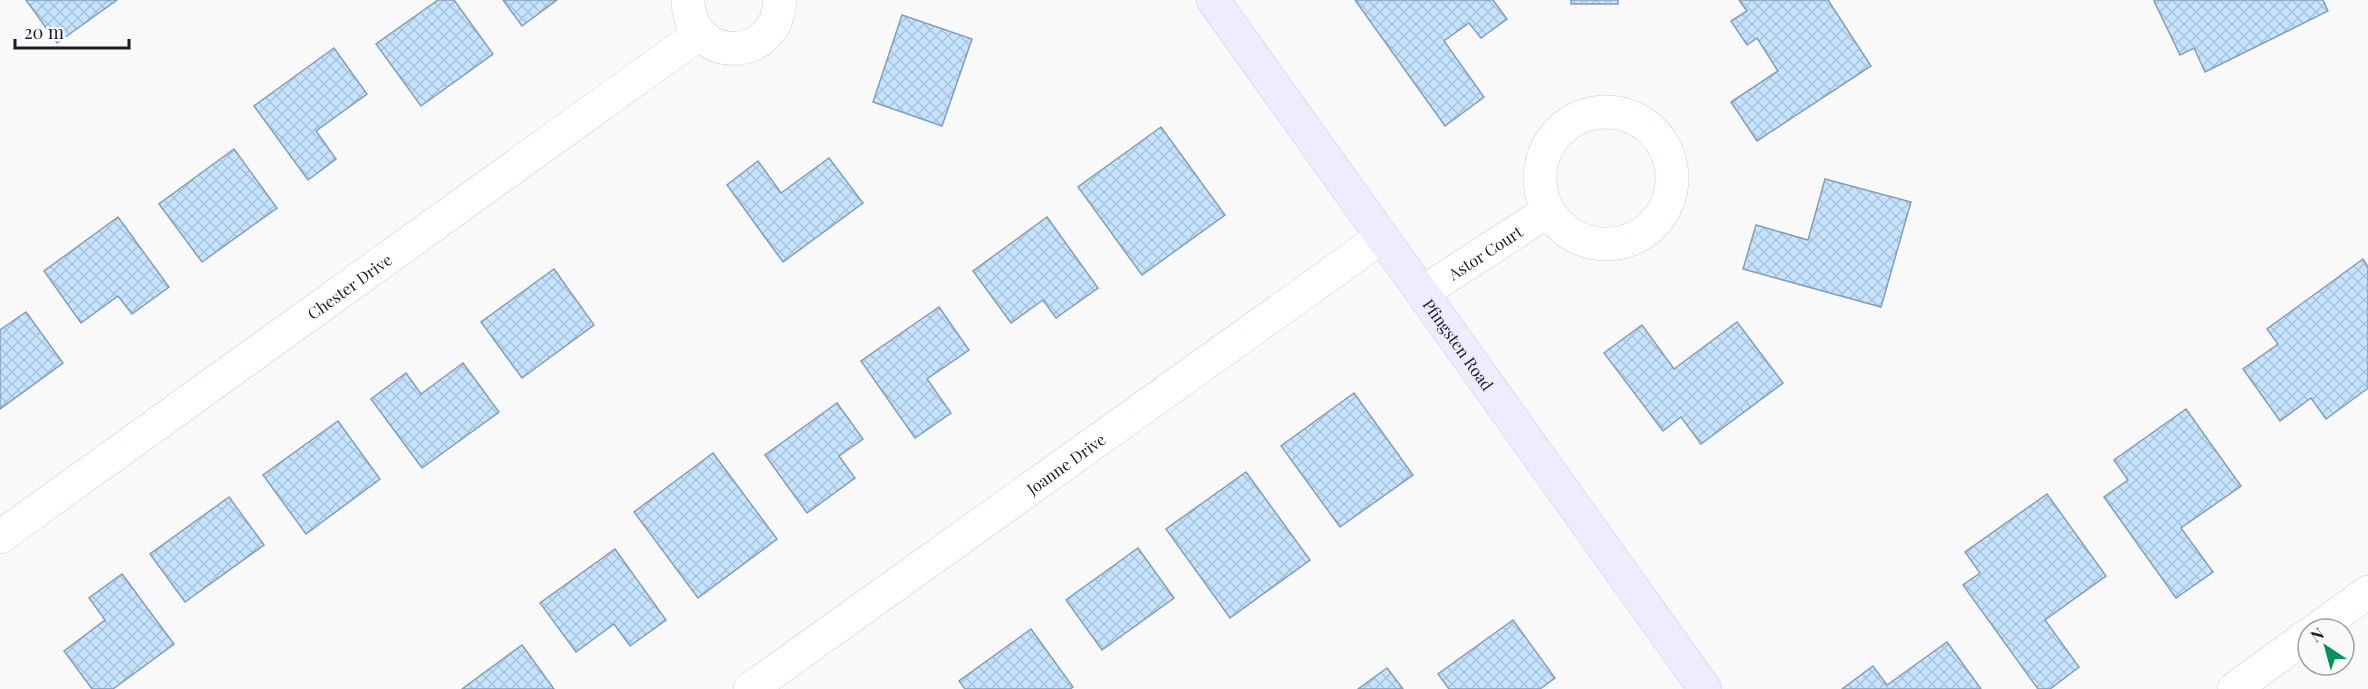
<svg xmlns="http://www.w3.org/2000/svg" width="2368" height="689" viewBox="0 0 2368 689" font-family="'Playfair Display',serif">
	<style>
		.building { fill: url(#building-cross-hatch); stroke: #839fb8; stroke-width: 1.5 }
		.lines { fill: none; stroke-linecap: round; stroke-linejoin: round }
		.street-casing { stroke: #c1cff0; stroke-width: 34 }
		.secondary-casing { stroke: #c1cff0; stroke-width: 34 }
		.street { stroke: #fff; stroke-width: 33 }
		.secondary { stroke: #eeecfd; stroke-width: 33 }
		.labels { text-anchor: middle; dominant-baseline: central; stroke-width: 5; stroke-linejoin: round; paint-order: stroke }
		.street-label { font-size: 16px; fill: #181d29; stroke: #f9f9f9 }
	</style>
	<defs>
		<pattern id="building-cross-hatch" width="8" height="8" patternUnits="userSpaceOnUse" patternTransform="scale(1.5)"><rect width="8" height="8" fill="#c5e3fd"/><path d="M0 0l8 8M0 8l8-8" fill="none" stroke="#a8c2d9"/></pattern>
	</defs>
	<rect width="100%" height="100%" fill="#f9f9f9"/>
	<g class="building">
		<polygon points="26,0 117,0 57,43"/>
		<polygon points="438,0 454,0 493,54 421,106 376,44"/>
		<polygon points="503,0 557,0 522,26"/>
		<polygon points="1355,0 1493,0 1507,19 1481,38 1469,23 1444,41 1484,97 1445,126"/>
		<rect x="1571" y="0" width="47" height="4"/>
		<polygon points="1739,0 1828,0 1871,66 1757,141 1731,102 1778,71 1757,38 1747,45 1731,21 1747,11"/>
		<polygon points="2156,0 2323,0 2328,11 2205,72 2194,48 2180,55 2154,1"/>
		<polygon points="902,15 972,39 942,126 873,102"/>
		<polygon points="334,48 367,94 316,131 336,159 308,180 254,106"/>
		<polygon points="1161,127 1225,215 1142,275 1078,187"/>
		<polygon points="234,149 277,208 202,262 159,204"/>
		<polygon points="829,158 863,203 783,262 727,185 758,161 781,193"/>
		<polygon points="1825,179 1911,202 1881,307 1743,269 1756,225 1808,240"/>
		<polygon points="118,217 169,287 132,314 118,296 81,323 44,271"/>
		<polygon points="1047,217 1098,288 1056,318 1043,300 1011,323 973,271"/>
		<polygon points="2363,259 2368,267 2368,388 2326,419 2311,398 2280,421 2243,369 2278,344 2267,329"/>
		<polygon points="554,269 594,325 522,378 481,322"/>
		<polygon points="939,307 969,350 927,379 951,413 915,438 861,361"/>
		<polygon points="26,312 63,363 0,409 0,330"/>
		<polygon points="1737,322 1783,383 1701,444 1681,417 1663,431 1604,353 1642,325 1674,369"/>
		<polygon points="463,363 499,412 422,468 371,399 406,373 421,394"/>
		<polygon points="1354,393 1413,475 1340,527 1281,446"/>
		<polygon points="837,403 863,439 839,456 855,478 807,513 765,455"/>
		<polygon points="2186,409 2241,486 2181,528 2213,572 2176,598 2104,497 2128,480 2114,460"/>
		<polygon points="338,421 380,479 306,534 263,475"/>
		<polygon points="713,453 777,539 698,598 634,512"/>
		<polygon points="1246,472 1310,560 1230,618 1166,529"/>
		<polygon points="2047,494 2106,576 2045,620 2079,667 2050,689 2038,689 1963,585 1980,573 1965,552"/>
		<polygon points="229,497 264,545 185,602 150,554"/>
		<polygon points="1138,548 1174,598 1102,650 1066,600"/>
		<polygon points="615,549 666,620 630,646 614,624 576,652 540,603"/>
		<polygon points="122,574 174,644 113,689 92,689 64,651 105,620 89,598"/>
		<polygon points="1513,620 1555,678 1540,689 1449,689 1438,674"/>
		<polygon points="1031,629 1073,687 1070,689 965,689 959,681"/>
		<polygon points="1947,642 1981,689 1842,689 1873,666 1887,685"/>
		<polygon points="522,645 554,689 462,689"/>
		<polygon points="1387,668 1403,689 1358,689"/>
	</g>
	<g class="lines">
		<g class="street-casing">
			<g id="street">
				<path d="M 688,0 C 689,64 777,65 780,0"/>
				<circle cx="1606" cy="178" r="66"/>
				<path id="s1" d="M 1422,293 L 1548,211"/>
				<path id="s2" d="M 0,537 L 699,34"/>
				<polyline points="2317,629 2368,592"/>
				<path id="s3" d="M 750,689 L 1382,237"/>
				<polyline points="2234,689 2308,635"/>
			</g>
		</g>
		<g class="secondary-casing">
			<g id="secondary">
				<path id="s4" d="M 1213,0 L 1705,689"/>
			</g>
		</g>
		<use href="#street" class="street"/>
		<use href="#secondary" class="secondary"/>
	</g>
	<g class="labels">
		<g class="street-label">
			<text stroke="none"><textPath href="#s1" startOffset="75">Astor Court</textPath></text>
			<text stroke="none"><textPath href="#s2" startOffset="430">Chester Drive</textPath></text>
			<text stroke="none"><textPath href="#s4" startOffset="423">Pfingsten Road</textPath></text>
			<text stroke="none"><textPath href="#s3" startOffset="388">Joanne Drive</textPath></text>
		</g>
	</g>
	<g transform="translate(2326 647) rotate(324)"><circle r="28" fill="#f9f9f9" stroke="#9fa1a6" stroke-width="1.5"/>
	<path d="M0-4.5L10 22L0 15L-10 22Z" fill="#009455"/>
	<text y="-9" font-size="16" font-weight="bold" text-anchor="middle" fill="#181d29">N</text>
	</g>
	<path d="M15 39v9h114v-9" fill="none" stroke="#181d29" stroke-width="3"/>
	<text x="24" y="39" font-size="18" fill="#181d29" stroke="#f9f9f9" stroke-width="4.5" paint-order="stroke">20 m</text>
</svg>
